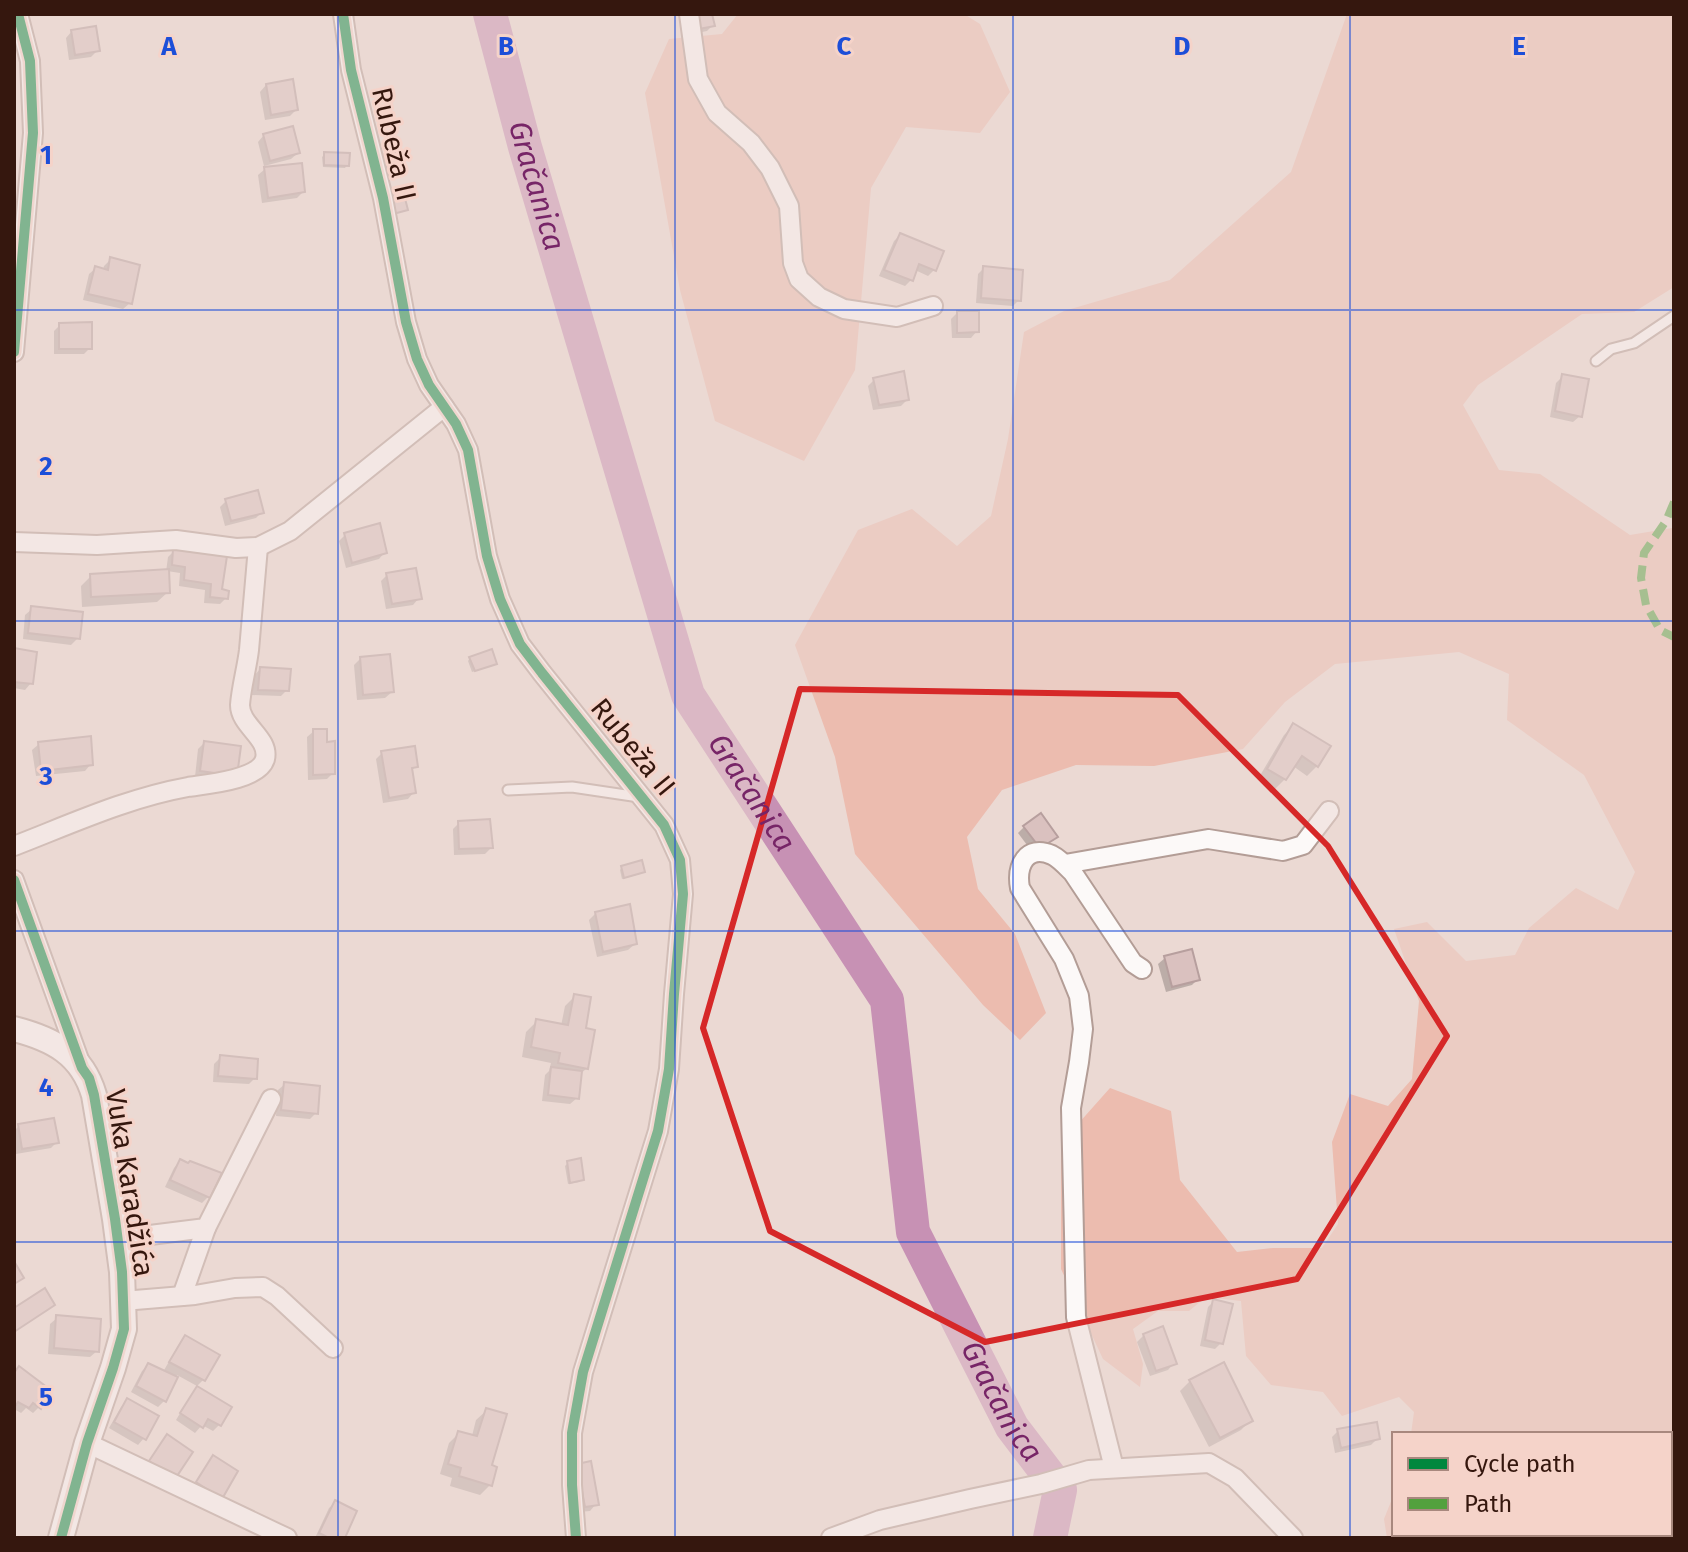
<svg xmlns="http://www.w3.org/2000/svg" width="1688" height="1552" viewBox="0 0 1688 1552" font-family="'Fira Sans',sans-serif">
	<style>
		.green { fill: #ecbcaf }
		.shadow { fill: #0003 }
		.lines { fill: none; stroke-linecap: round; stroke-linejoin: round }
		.river { stroke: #c791b4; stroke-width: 34 }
		.building { fill: #dac1bf; stroke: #b79f9e; stroke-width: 2 }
		.service-casing { stroke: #b39d96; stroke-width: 13 }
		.minor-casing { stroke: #b39d96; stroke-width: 22 }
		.tertiary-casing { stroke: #b39d96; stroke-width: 28 }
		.service { stroke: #fcf9f8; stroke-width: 9 }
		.minor { stroke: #fcf9f8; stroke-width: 18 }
		.tertiary { stroke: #fcf9f8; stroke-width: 24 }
		.quiet { stroke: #53a13e; stroke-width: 8; stroke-dasharray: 16 8; stroke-linecap: butt }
		.cycleway-casing { stroke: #f5d3c9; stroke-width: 15 }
		.cycleway { stroke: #00873e; stroke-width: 10 }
		.marked { fill: none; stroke: #d62828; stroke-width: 6; stroke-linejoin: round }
		.grid { fill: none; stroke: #1d4ed8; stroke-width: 2; stroke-opacity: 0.55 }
		.labels { text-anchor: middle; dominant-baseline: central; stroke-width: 6; stroke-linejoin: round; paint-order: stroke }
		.street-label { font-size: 28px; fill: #35170e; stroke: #f5d3c9 }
		.water-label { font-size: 30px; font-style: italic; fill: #772567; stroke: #f5d3c9 }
		.grid-label { font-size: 26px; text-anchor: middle; font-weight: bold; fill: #1d4ed8; stroke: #f5d3c9; stroke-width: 6; stroke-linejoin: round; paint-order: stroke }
	</style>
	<rect width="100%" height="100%" fill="#ebd9d3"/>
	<g class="green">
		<polygon points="738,14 964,14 980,24 1010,92 980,133 906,127 871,188 855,370 804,461 715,421 680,290 645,93 669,39 722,34"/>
		<polygon points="1347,14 1674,14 1674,287 1634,312 1582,314 1478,385 1463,405 1499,470 1540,474 1630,535 1672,528 1674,525 1674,1538 1387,1538 1384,1519 1394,1494 1394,1534 1670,1534 1670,1434 1411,1434 1414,1412 1399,1397 1342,1416 1323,1392 1271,1385 1246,1356 1241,1301 1206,1297 1189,1311 1158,1311 1133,1329 1143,1364 1140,1387 1103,1359 1061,1269 1061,1143 1110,1088 1171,1111 1180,1180 1237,1252 1273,1248 1322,1248 1338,1224 1332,1142 1350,1094 1388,1106 1412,1079 1419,1001 1394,929 1427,922 1466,961 1515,955 1529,928 1576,888 1618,910 1635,872 1584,775 1507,720 1509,674 1459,652 1335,664 1285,702 1243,749 1154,766 1076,765 1002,790 967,837 978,889 1015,934 1046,1013 1020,1040 983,1005 855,854 835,757 795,645 858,530 912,509 957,546 991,516 1008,439 1024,332 1064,311 1170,280 1291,172"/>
	</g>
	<g class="shadow">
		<polygon points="710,14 713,25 707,31 687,35"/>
		<polygon points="72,31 98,50 91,57 69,60 66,38"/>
		<polygon points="266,85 296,110 290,116 265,120 260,92"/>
		<polygon points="264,135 298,153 291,159 264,166 258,142"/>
		<polygon points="325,154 347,165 345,168 323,167 322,157"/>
		<polygon points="384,156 399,173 397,175 385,176 381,158"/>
		<polygon points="265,169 303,192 297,198 262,203 258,175"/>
		<polygon points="900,235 934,270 928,276 915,270 911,280 905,286 879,276 894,241"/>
		<polygon points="111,259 130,303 123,309 83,300 89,274 96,268 103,270 104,266"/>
		<polygon points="984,268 1019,300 1013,306 976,303 978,274"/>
		<polygon points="957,313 977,331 971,338 952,338 951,319"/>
		<polygon points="60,325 90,348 84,354 54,354 54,331"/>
		<polygon points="1563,376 1580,416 1573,422 1550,417 1556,383"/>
		<polygon points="874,380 907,400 901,406 873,410 868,386"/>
		<polygon points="226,501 262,512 256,518 225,526 220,507"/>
		<polygon points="345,535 385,552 379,559 346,568 339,541"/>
		<polygon points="174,551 226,598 220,604 204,603 205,590 179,586 180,573 167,571 168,592 157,602 82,607 81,586 91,576 166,572 168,557"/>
		<polygon points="387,575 419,598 413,605 386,609 381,581"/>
		<polygon points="32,609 78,638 71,645 23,639 25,615"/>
		<polygon points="14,650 31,683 25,690 14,688"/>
		<polygon points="361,658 392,692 385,698 357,700 354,665"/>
		<polygon points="470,658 494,663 492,666 472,672 468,661"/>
		<polygon points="260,669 287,690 281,696 252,695 254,676"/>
		<polygon points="1294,725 1317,766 1307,776 1293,766 1285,779 1275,789 1258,779 1284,735"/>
		<polygon points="314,731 325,744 333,773 327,779 308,780 307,737"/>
		<polygon points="204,743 235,775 195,777 198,749"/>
		<polygon points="39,744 91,764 85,771 36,776 32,750"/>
		<polygon points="382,753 416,766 411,771 414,792 408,799 383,803 376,759"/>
		<polygon points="459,823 491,848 485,854 454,855 453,829"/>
		<polygon points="1024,827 1055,836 1033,853 1018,833"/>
		<polygon points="622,867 642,872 640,874 622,879 620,870"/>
		<polygon points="596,913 635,944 628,950 597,957 589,920"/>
		<polygon points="1165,958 1198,979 1192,985 1166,992 1158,964"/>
		<polygon points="575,996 583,1030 586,1069 579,1075 577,1098 570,1104 542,1101 545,1075 549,1071 551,1063 522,1057 526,1032 536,1022 561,1026 565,1006"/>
		<polygon points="221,1057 255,1078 249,1084 213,1082 214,1064"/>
		<polygon points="285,1084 316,1113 310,1119 276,1116 278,1090"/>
		<polygon points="19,1126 57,1142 51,1148 16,1154 14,1131"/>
		<polygon points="180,1161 208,1197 202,1203 165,1187 174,1168"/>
		<polygon points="568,1163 582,1179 579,1182 568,1184 565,1166"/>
		<polygon points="1214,1301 1221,1343 1215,1349 1200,1346 1208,1307"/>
		<polygon points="57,1318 97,1351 90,1357 48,1354 50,1324"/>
		<polygon points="1144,1335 1174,1363 1168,1370 1150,1376 1137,1342"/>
		<polygon points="185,1337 217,1356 203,1380 197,1386 177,1375 165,1400 158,1407 131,1392 142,1371 148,1365 163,1372 179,1344"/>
		<polygon points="14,1374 39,1407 33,1413 26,1408 21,1413 14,1409"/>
		<polygon points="1190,1381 1251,1420 1241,1430 1209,1447 1180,1391"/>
		<polygon points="197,1388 230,1408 219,1425 213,1431 202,1425 195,1433 176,1420 191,1395"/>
		<polygon points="127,1401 144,1438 138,1445 109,1428 121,1407"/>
		<polygon points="487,1410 490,1485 480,1495 450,1486 452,1478 440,1474 449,1443 459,1433 472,1436 476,1420"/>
		<polygon points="1338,1431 1377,1439 1371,1445 1335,1453 1332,1437"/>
		<polygon points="572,1472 596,1504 590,1511 579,1512"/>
		<polygon points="336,1502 343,1538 315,1538 329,1508"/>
	</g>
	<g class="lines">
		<path class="river" id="s1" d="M 490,14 L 525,147 L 688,695 L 887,1000 L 913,1232 L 1012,1427 L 1060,1490 L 1050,1538"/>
	</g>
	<g class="building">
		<polygon points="690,14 712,14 715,26 693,30"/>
		<polygon points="96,26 100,51 75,55 71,30"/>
		<polygon points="293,79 298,110 271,115 266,84"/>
		<polygon points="293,126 300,153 270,161 263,134"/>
		<polygon points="324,152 350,153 349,166 324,165"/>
		<polygon points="398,152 401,173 388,175 383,154"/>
		<polygon points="302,163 305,192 268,198 264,167"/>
		<polygon points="402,187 408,210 393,214 387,192"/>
		<polygon points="900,233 944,251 936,271 919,264 913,281 884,270"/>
		<polygon points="110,257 140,265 132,304 88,294 95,266 108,270"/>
		<polygon points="983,266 1023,270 1021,301 981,298"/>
		<polygon points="957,311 979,311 979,332 957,333"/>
		<polygon points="92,322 92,349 59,349 59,323"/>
		<polygon points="904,371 909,400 879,405 873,378"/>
		<polygon points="1562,374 1589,379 1582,417 1555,411"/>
		<polygon points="258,490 264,513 231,521 225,499"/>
		<polygon points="380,523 387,553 352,563 344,533"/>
		<polygon points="173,549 227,556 222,589 229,591 228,599 210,597 211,584 184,580 185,567 172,565"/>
		<polygon points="416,568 422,599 392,604 386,573"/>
		<polygon points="169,569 170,593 91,597 90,574"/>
		<polygon points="31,606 83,612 80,639 28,633"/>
		<polygon points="14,648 37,652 33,684 14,682"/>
		<polygon points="492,649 497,664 475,671 469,657"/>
		<polygon points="390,654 394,692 363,695 360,657"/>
		<polygon points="260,667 291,669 289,691 258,690"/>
		<polygon points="1293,723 1331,746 1318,767 1302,756 1286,780 1267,769"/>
		<polygon points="313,729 327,729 327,742 335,741 335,774 313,775"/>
		<polygon points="91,736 93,765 41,771 38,742"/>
		<polygon points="204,741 241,746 237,776 200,771"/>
		<polygon points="415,746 418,767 412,768 416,793 389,798 381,751"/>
		<polygon points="1041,813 1058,837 1040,848 1023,826"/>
		<polygon points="490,819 493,848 459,849 458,821"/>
		<polygon points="642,860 645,872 624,878 621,866"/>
		<polygon points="630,904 637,944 603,952 595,912"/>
		<polygon points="1192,949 1200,980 1172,987 1164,956"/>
		<polygon points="574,994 591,997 586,1028 595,1030 588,1069 558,1063 560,1053 531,1047 536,1019 568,1025"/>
		<polygon points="220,1055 258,1059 257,1079 218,1076"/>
		<polygon points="551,1067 582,1071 579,1099 548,1095"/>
		<polygon points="284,1082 320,1086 318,1114 281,1110"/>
		<polygon points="54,1118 59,1143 22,1149 18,1124"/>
		<polygon points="581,1158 584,1180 570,1183 567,1161"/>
		<polygon points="180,1159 188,1163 190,1161 222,1173 210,1198 170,1180"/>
		<polygon points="14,1261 24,1278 14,1284"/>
		<polygon points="45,1288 55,1305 14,1332 14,1308"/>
		<polygon points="1213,1299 1233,1304 1223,1344 1205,1340"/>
		<polygon points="56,1315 101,1319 99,1352 54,1348"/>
		<polygon points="1163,1326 1177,1364 1156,1371 1143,1334"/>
		<polygon points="185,1335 220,1355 205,1381 169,1362"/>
		<polygon points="1224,1362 1253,1421 1220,1438 1189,1380"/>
		<polygon points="148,1363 178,1377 166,1402 136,1386"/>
		<polygon points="19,1366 52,1391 41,1409 33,1403 29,1408 18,1402 14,1408 14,1373"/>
		<polygon points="197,1386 232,1407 221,1426 208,1419 203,1428 180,1413"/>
		<polygon points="127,1398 159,1416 146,1440 114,1422"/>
		<polygon points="486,1408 507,1414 492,1465 497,1467 492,1486 459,1476 461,1468 448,1464 458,1431 477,1436"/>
		<polygon points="1377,1422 1380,1439 1341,1448 1337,1429"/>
		<polygon points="167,1434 193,1452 175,1479 149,1461"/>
		<polygon points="213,1455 238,1471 222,1499 196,1482"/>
		<polygon points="591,1461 599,1505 585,1507 577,1464"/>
		<polygon points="335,1500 357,1511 345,1538 329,1538 319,1533"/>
	</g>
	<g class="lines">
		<g class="service-casing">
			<g id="service">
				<polyline points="1596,361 1611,349 1634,343 1674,316"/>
				<polyline points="508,790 572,787 639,797"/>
			</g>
		</g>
		<g class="minor-casing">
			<g id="minor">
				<polyline points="343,14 351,70 383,198 406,322 417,359 429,385 456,424 468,450 487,556 500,599 520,644 542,673 664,825 680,860 683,894 674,994 669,1069 658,1131 583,1372 572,1433 572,1485 576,1538"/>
				<polyline points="689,14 698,79 717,113 751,143 770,168 789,206 793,263 799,279 819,297 844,309 897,317 933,306"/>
				<polyline points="14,352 33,133 30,61 18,14"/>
				<polyline points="14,542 97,545 176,540 236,548 258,547 290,531 444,407"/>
				<path d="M 14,846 C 71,824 127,798 188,787 C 207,784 259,780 265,759 C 270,738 240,726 240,705 C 241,689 247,667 249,650 C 252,616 255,581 258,547"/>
				<polyline points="1065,864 1208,839 1283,851 1303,845 1329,811"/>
				<polyline points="14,880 81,1065"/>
				<polyline points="118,1239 206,1228 271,1099"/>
				<polyline points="182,1296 206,1228"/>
				<polyline points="123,1301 195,1295 235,1288 263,1287 277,1296 333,1348"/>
				<polyline points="87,1443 287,1538"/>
				<path d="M 1114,1468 L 1076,1317 L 1071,1108 L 1079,1062 L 1083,1029 L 1079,996 L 1064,959 L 1020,888 C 1016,866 1026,844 1052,855 C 1060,859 1067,867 1073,873 L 1133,963 L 1142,969"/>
				<polyline points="831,1538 880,1520 970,1499 1041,1484 1089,1470 1209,1463 1235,1478 1293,1538"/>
			</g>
		</g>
		<g class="tertiary-casing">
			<path id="tertiary" d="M 14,1029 C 53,1039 82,1054 94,1095 L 115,1219 L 122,1272 L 124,1329 L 113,1368 L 87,1443 L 61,1538"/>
		</g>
		<use href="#service" class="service"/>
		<use href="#minor" class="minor"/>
		<use href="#tertiary" class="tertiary"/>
		<polyline class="quiet" points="1674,502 1666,521 1644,553 1641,578 1646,605 1660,630 1674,637"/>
		<g class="cycleway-casing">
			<g id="cycleway">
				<polyline points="343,14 351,70 383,198 406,322 417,359 429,385 456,424 468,450 487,556 500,599 520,644 542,673 664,825 680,860 683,894 674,994 669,1069 658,1131 583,1372 572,1433 572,1485 576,1538"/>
				<polyline points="14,352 33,133 30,61 18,14"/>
				<polyline points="14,880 82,1068 89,1078 94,1095 115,1219 122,1272 124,1329 113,1368 87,1443 61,1538"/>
			</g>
		</g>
		<use href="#cycleway" class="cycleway"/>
	</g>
	<path d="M0 0H1688V1552H0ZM 800,689 L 1178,695 L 1328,846 L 1447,1036 L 1297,1279 L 985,1342 L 770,1231 L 703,1028 Z" fill="#ebd9d3" fill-opacity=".55" fill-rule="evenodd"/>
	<path class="marked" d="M 800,689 L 1178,695 L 1328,846 L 1447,1036 L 1297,1279 L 985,1342 L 770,1231 L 703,1028 Z"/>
	<path class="grid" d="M 338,14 L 338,1538M 675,14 L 675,1538M 1013,14 L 1013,1538M 1350,14 L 1350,1538M 14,310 L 1674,310M 14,621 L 1674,621M 14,931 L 1674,931M 14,1242 L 1674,1242"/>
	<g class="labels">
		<g class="street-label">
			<text transform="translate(394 144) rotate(77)">Rubeža II</text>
			<text transform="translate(633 747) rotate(51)">Rubeža II</text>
			<text transform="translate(130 1183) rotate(81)">Vuka Karadžića</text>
		</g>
		<g class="water-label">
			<text stroke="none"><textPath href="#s1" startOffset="178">Gračanica</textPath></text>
			<text stroke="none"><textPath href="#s1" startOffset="826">Gračanica</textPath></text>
			<text stroke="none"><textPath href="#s1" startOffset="1498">Gračanica</textPath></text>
		</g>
	</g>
	<g class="grid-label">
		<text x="169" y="55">A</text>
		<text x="506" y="55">B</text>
		<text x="844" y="55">C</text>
		<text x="1182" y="55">D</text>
		<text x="1519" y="55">E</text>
		<text x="46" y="164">1</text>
		<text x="46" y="475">2</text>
		<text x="46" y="785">3</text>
		<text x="46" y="1096">4</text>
		<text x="46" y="1406">5</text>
	</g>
	<rect width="1688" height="1552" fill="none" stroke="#35170e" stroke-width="32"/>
	<rect x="1392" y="1432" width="280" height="104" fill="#f5d3c9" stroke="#a8887e" stroke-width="2"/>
	<rect x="1408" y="1458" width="40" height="12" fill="#00873e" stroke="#a8887e" stroke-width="2"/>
	<text x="1464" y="1472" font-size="24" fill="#35170e">Cycle path</text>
	<rect x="1408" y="1498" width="40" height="12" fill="#53a13e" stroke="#a8887e" stroke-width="2"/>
	<text x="1464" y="1512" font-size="24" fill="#35170e">Path</text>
</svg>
